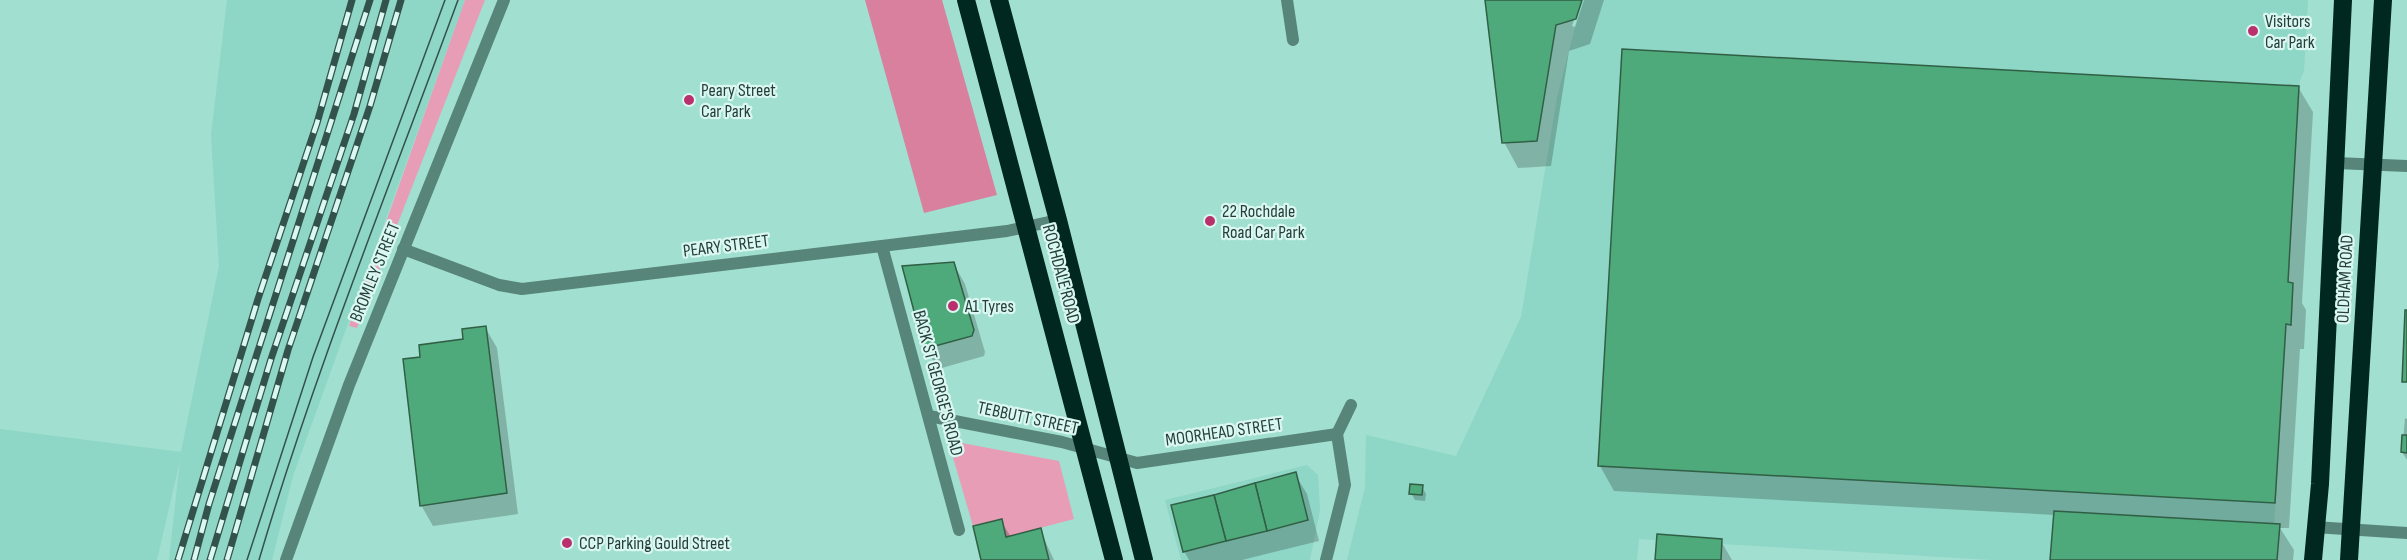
<svg xmlns="http://www.w3.org/2000/svg" width="2407" height="560" viewBox="0 0 2407 560" font-family="'Sofia Sans Condensed',sans-serif">
	<style>
		.built { fill: #8ed6c5 }
		.green { fill: #e79db5 }
		.forest { fill: #d9809f }
		.shadow { fill: #0003 }
		.building { fill: #4eaa7a; stroke: #315f46; stroke-width: 1.5 }
		.lines { fill: none; stroke-linecap: round; stroke-linejoin: round }
		.street { stroke: #58857a; stroke-width: 12 }
		.highway { stroke: #002720; stroke-width: 18 }
		.tram { stroke: #34524c; stroke-width: 1.5 }
		.rail-casing { stroke: #34524c; stroke-width: 7 }
		.rail { stroke: #daf8f1; stroke-width: 4.5; stroke-dasharray: 14; stroke-linecap: butt }
		.poi-dot { fill: #b9306d; stroke: #daf8f1; stroke-width: 2 }
		.labels { text-anchor: middle; dominant-baseline: central; stroke-width: 4.5; stroke-linejoin: round; paint-order: stroke }
		.poi-label { font-size: 18px; fill: #253e39; stroke: #daf8f1; text-anchor: start }
		.street-label { font-size: 18px; fill: #253e39; stroke: #daf8f1 }
	</style>
	<rect width="100%" height="100%" fill="#a1dfd0"/>
	<g class="built">
		<polygon points="227,0 465,0 293,476 272,560 169,560 180,460 157,560 0,560 0,429 181,452 219,266 211,135"/>
		<polygon points="1582,0 2308,0 2304,71 2300,80 2288,282 2291,325 2286,325 2274,529 2054,514 2050,560 1992,560 1639,539 1637,560 1347,560 1365,487 1366,435 1456,456 1521,317 1557,97"/>
		<polygon points="1307,465 1318,475 1320,510 1310,560 1181,560 1165,500"/>
	</g>
	<g class="green">
		<polygon points="465,0 485,0 357,328 349,326"/>
		<polygon points="951,441 1059,461 1074,519 1006,537 1002,519 973,526 950,447"/>
	</g>
	<polygon class="forest" points="865,0 942,0 997,195 924,213"/>
	<g class="shadow">
		<polygon points="1486,0 1581,0 1572,26 1575,27 1584,0 1604,0 1590,44 1569,51 1551,166 1518,168 1504,142"/>
		<polygon points="2298,87 2313,112 2302,303 2306,310 2304,349 2300,349 2289,528 2280,528 2294,550 2293,560 2052,560 2055,515 1614,491 1600,466"/>
		<polygon points="953,263 965,284 985,352 984,356 938,369 926,349 904,267"/>
		<polygon points="485,327 497,348 518,514 433,526 421,505 422,358 465,341"/>
		<polygon points="2405,418 2407,419 2407,460 2402,452"/>
		<polygon points="1295,474 1307,494 1319,541 1242,560 1189,560 1184,551"/>
		<polygon points="1422,487 1426,494 1425,501 1415,500 1411,493"/>
		<polygon points="1001,521 1011,537 1040,530 1054,560 983,560"/>
		<polygon points="1721,541 1732,560 1657,560"/>
	</g>
	<g class="building">
		<polygon points="1485,0 1582,0 1576,19 1556,25 1537,141 1502,143"/>
		<polygon points="1622,49 2299,86 2288,282 2293,283 2291,325 2286,324 2275,503 1598,466"/>
		<polygon points="954,262 974,330 972,336 924,349 902,266"/>
		<polygon points="2405,310 2407,310 2407,382 2402,382"/>
		<polygon points="486,326 507,493 420,506 403,359 420,357 419,345 463,339 462,329"/>
		<polygon points="2402,435 2407,435 2407,453 2401,452"/>
		<polygon points="1296,472 1308,520 1267,531 1255,483"/>
		<polygon points="1255,483 1267,531 1226,541 1214,495"/>
		<polygon points="1410,484 1423,485 1422,495 1409,494"/>
		<polygon points="1214,495 1226,541 1183,552 1171,505"/>
		<polygon points="2054,511 2280,524 2277,560 2050,560"/>
		<polygon points="1002,519 1006,537 1041,528 1049,560 981,560 973,526"/>
		<polygon points="1657,534 1722,539 1721,560 1655,560"/>
	</g>
	<g class="lines">
		<g class="street">
			<polyline points="1287,0 1293,40"/>
			<polyline points="2336,163 2407,166"/>
			<polyline points="882,246 959,530"/>
			<polyline points="403,249 499,285 522,289 1007,231 1058,220"/>
			<polyline points="929,416 1062,442 1137,463 1337,434"/>
			<polyline points="2314,527 2407,533"/>
			<polyline points="286,560 349,385 504,0"/>
			<polyline points="1326,560 1345,485 1337,434 1351,405"/>
		</g>
		<g class="highway">
			<polyline points="966,0 1114,560"/>
			<polyline points="999,0 1058,220 1144,560"/>
			<polyline points="2313,560 2320,484 2343,0"/>
			<polyline points="2349,560 2383,0"/>
		</g>
		<g class="tram">
			<polyline points="247,560 313,357 445,0"/>
			<path d="M 259,560 C 315,370 390,186 458,0"/>
		</g>
		<g class="rail-casing">
			<g id="rail">
				<polyline points="178,560 258,299 317,123 352,0"/>
				<polyline points="194,560 209,504 370,0"/>
				<polyline points="210,560 271,359 354,114 386,0"/>
				<polyline points="227,560 288,350 370,106 401,0"/>
			</g>
		</g>
		<use href="#rail" class="rail"/>
	</g>
	<g class="poi-dot">
		<circle cx="2253" cy="31" r="6"/>
		<circle cx="689" cy="100" r="6"/>
		<circle cx="1210" cy="221" r="6"/>
		<circle cx="953" cy="306" r="6"/>
		<circle cx="567" cy="543" r="6"/>
	</g>
	<g class="labels">
		<g class="poi-label">
			<text x="2265" y="21">Visitors<tspan x="2265" dy="21">Car Park</tspan></text>
			<text x="701" y="90">Peary Street<tspan x="701" dy="21">Car Park</tspan></text>
			<text x="1222" y="211">22 Rochdale<tspan x="1222" dy="21">Road Car Park</tspan></text>
			<text x="965" y="306">A1 Tyres</text>
			<text x="579" y="543">CCP Parking Gould Street</text>
		</g>
		<g class="street-label">
			<text transform="translate(726 246) rotate(-7)">PEARY STREET</text>
			<text transform="translate(375 272) rotate(-68)">BROMLEY STREET</text>
			<text transform="translate(1061 274) rotate(75)">ROCHDALE ROAD</text>
			<text transform="translate(2345 279) rotate(-87)">OLDHAM ROAD</text>
			<text transform="translate(938 383) rotate(75)">BACK ST GEORGE'S ROAD</text>
			<text transform="translate(1028 418) rotate(12)">TEBBUTT STREET</text>
			<text transform="translate(1224 432) rotate(-8)">MOORHEAD STREET</text>
		</g>
	</g>
</svg>
